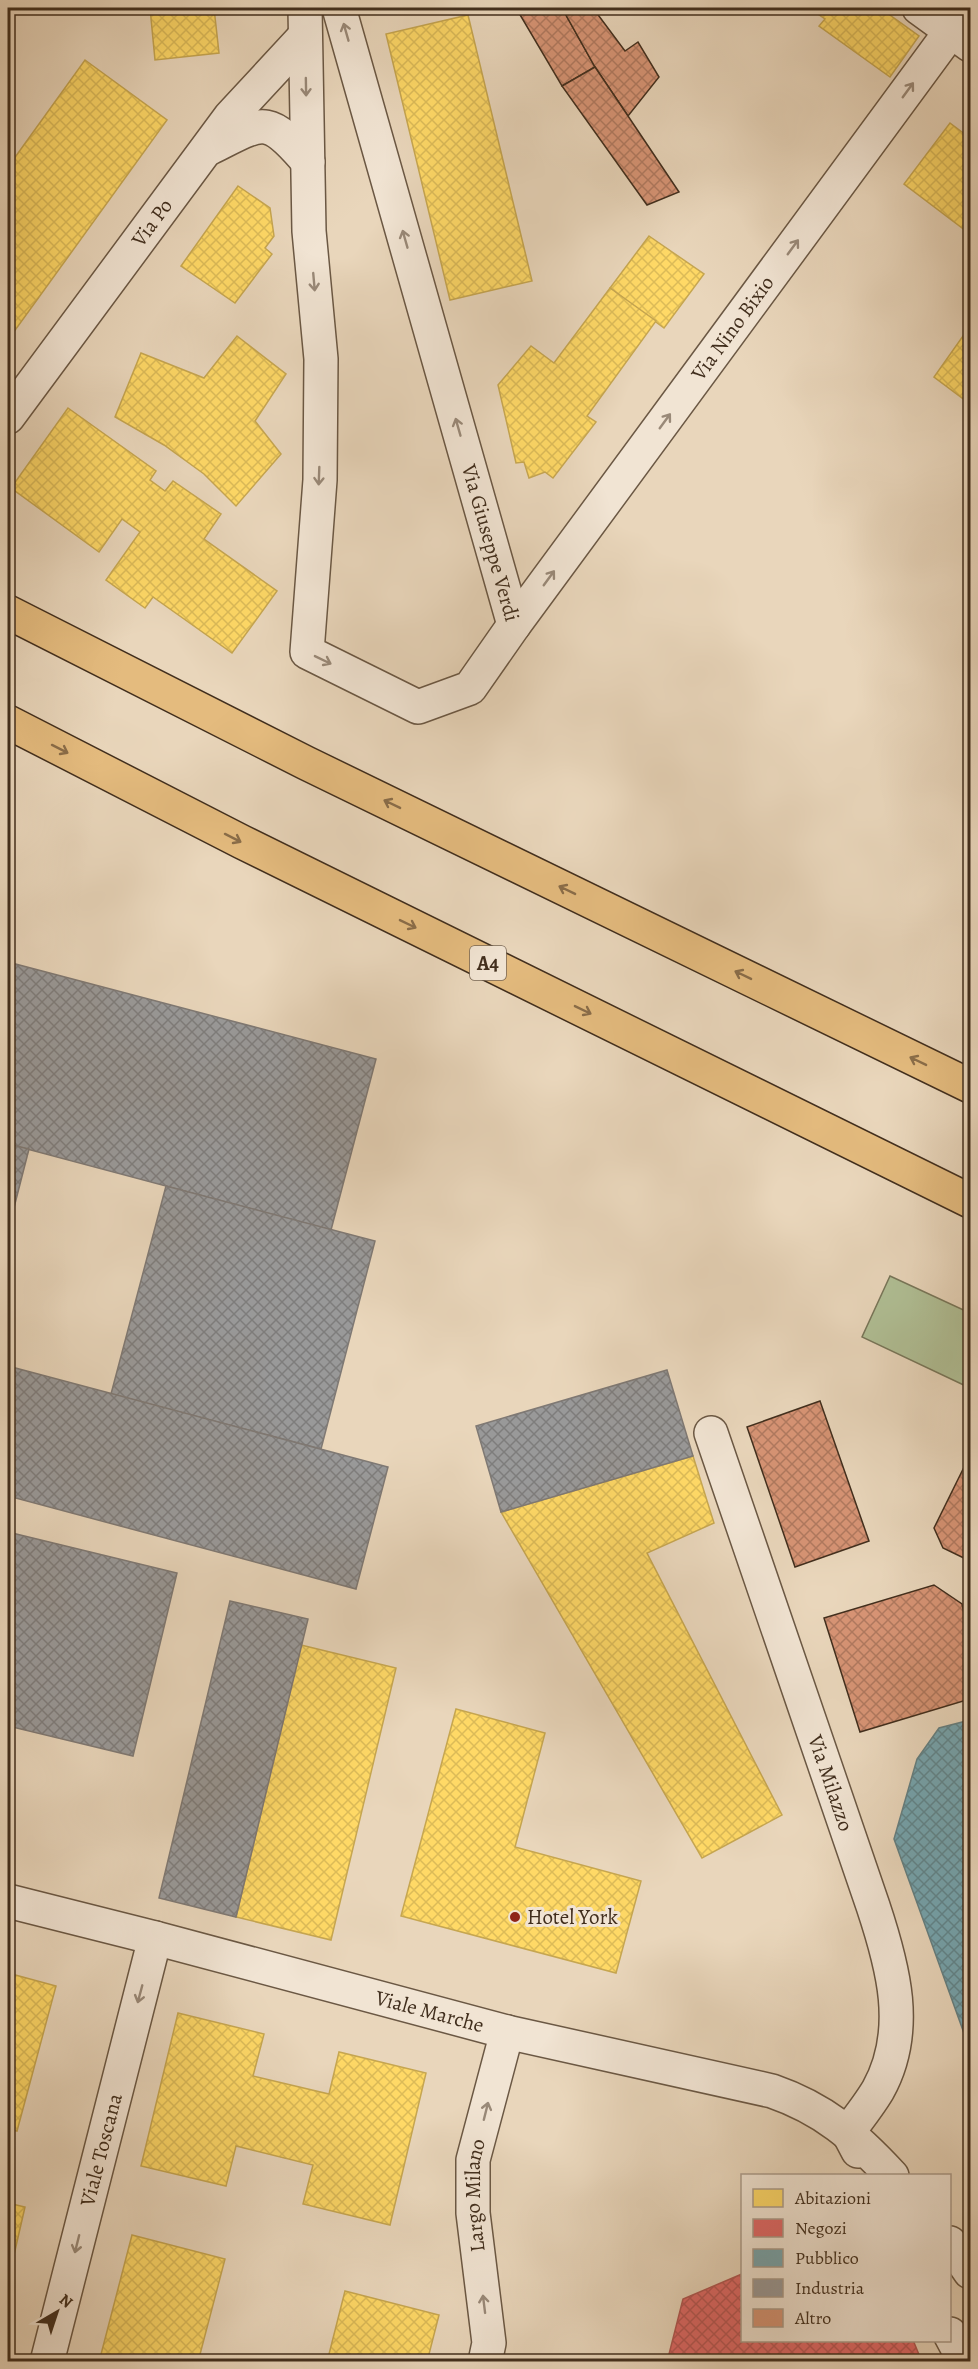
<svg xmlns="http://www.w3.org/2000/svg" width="978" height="2369" viewBox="0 0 978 2369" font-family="Alegreya,serif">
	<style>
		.grass { fill: #b0bf95; stroke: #787659; stroke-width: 1.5 }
		.homes { fill: url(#homes-cross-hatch); stroke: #c6a650; stroke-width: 1.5 }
		.shops { fill: url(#shops-cross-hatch); stroke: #b05550; stroke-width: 1.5 }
		.public { fill: url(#public-cross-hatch); stroke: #668183; stroke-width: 1.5 }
		.industry { fill: url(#industry-cross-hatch); stroke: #7f7974; stroke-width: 1.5 }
		.building { fill: url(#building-cross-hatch); stroke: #412e1d; stroke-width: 1.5 }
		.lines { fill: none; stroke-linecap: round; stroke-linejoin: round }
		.minor-casing { stroke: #6b5844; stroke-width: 36 }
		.motorway-casing { stroke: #412e1d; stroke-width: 36 }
		.minor { stroke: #f1e4d3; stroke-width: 33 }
		.motorway { stroke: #e4bb7e; stroke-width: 33 }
		.oneway { stroke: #998978 }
		.oneway2 { stroke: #8a6d49 }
		.poi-dot { fill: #8f2418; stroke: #f1e4d3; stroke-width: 2 }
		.labels { text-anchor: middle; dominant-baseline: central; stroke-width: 6; stroke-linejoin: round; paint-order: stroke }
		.shield { fill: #f1e4d3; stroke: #766554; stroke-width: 1.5 }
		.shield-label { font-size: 20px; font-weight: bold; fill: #412e1d }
		.street-label { font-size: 21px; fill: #412e1d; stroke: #f1e4d3 }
		.poi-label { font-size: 21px; fill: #412e1d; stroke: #f1e4d3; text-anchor: start }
	</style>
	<defs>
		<pattern id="homes-cross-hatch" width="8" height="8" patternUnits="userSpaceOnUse" patternTransform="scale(1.5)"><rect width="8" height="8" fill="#ffd966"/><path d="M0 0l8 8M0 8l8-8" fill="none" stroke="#dcbb58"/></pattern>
		<pattern id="shops-cross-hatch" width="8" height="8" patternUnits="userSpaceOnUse" patternTransform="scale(1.5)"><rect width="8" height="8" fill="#e06666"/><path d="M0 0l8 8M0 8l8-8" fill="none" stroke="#b75453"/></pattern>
		<pattern id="public-cross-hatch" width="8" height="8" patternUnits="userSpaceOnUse" patternTransform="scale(1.5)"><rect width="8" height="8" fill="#76a5af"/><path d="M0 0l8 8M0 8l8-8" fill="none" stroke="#62878e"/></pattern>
		<pattern id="industry-cross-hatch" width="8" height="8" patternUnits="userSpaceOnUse" patternTransform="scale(1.5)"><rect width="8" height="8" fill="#999"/><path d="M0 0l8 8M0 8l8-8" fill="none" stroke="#7e7d7c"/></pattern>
		<pattern id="building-cross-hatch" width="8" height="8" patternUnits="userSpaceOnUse" patternTransform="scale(1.5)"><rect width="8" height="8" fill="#d79475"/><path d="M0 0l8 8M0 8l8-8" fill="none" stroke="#b0795f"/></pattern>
	</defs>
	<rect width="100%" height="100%" fill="#e9d6bb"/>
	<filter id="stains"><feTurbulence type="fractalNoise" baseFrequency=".00333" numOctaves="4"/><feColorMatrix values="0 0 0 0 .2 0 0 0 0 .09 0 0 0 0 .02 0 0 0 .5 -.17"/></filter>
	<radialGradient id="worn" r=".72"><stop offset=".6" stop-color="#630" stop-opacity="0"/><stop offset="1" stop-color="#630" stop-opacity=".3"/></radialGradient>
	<polygon class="grass" points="890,1276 970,1313 970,1388 862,1337"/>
	<g class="homes">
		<polygon points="88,8 119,8 89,11"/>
		<polygon points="150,8 214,8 219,53 155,60"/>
		<polygon points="379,8 401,8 380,12"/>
		<polygon points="809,8 880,8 919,36 890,77 819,26 825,19"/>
		<polygon points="468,15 532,281 450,300 386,34"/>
		<polygon points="85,60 167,120 8,340 8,167"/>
		<polygon points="950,123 970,138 970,234 904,184"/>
		<polygon points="238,186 270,208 274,236 265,248 272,254 235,303 181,266"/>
		<polygon points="649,236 704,274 664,328 610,288"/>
		<polygon points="610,288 656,321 587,416 596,422 553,478 545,472 529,478 524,462 516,463 498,385 531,346 554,363"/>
		<polygon points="970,326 970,404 934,377"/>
		<polygon points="237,336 286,374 255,421 281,454 236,506 204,474 164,445 115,417 141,353 204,378"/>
		<polygon points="68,408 156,471 150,480 165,491 173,481 221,514 204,539 277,591 232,653 153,597 145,608 106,580 140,532 122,519 99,552 11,488"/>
		<polygon points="693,1456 714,1523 647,1553 782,1815 702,1858 501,1512"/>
		<polygon points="301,1645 396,1668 331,1940 236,1917"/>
		<polygon points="456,1709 545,1733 515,1847 641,1881 616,1973 401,1916"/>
		<polygon points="8,1973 56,1986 17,2131 8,2129"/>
		<polygon points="178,2013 264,2034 253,2076 329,2094 339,2052 426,2073 390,2225 303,2204 313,2165 236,2146 226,2186 141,2166"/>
		<polygon points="8,2203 25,2207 8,2281"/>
		<polygon points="132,2235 225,2259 198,2362 99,2362"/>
		<polygon points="345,2291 439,2315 427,2362 327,2362"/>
	</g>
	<polygon class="shops" points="742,2274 742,2340 913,2340 922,2362 667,2362 683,2299"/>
	<polygon class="public" points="970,1720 970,2037 965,2036 894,1839 917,1759 939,1728"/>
	<g class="industry">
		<polygon points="8,962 376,1059 331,1230 8,1144"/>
		<polygon points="8,1144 29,1149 8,1231"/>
		<polygon points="166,1186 375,1241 321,1449 111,1394"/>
		<polygon points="8,1366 388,1467 356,1589 8,1496"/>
		<polygon points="667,1370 693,1456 501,1512 476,1426"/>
		<polygon points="8,1532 177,1573 133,1756 8,1726"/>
		<polygon points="230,1601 308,1619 236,1917 159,1898"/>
	</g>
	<g class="building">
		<polygon points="516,8 562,8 595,67 562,86"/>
		<polygon points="562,8 593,8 625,51 638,42 659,77 628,116 595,67"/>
		<polygon points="595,67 628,116 679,192 647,205 562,86"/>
		<polygon points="820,1401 869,1541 795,1567 747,1427"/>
		<polygon points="970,1455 970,1561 943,1548 934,1528"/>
		<polygon points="934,1585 962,1604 970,1638 970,1699 860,1732 824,1618"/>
	</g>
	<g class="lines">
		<g class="minor-casing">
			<g id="minor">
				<path id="s1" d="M 305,8 L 309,231 L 321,359 L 320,480 L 307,652 L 418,707 L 470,688 L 514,625 L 968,8"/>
				<path id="s2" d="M 339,8 L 514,625"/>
				<polyline points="919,8 970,45"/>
				<path d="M 210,148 C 264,121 267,114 308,162"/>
				<path id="s3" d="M 8,417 L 230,117 L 305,36"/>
				<path id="s4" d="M 711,1433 L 873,1906 C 893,1966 911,2031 878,2090 C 869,2105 858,2119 848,2132 L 858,2151"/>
				<path id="s5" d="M 8,1901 L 155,1938 L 507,2032 L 772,2091 C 824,2109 855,2136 892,2176"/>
				<polyline points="950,2243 970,2272"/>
				<polyline points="950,2334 965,2362"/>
				<path id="s6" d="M 47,2362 L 155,1938"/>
				<path id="s7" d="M 485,2362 L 489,2343 L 473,2213 L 473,2160 L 507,2032"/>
			</g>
		</g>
		<g class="motorway-casing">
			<g id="motorway">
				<polyline points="8,612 306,763 970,1086"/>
				<polyline points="8,722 242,842 970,1201"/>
			</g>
		</g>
		<use href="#minor" class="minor"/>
		<use href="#motorway" class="motorway"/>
	</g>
	<defs><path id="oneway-shaft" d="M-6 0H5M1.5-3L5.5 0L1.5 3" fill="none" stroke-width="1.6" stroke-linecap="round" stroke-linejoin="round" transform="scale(1.5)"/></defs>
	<g class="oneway">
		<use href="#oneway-shaft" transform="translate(346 32) rotate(-106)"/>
		<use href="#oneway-shaft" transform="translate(306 87) rotate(89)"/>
		<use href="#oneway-shaft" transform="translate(908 90) rotate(-54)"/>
		<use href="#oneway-shaft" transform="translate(405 239) rotate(-106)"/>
		<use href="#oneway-shaft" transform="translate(793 247) rotate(-54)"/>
		<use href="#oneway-shaft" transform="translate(314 282) rotate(85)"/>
		<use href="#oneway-shaft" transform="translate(665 421) rotate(-54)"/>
		<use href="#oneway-shaft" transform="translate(458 427) rotate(-106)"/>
		<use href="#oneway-shaft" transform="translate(319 476) rotate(92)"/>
		<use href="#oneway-shaft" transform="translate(549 578) rotate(-54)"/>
		<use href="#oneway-shaft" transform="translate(323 660) rotate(26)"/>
		<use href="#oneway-shaft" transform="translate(140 1994) rotate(105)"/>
		<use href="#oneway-shaft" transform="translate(486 2111) rotate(-76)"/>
		<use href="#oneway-shaft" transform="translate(77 2244) rotate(104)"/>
		<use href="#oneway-shaft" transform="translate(484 2304) rotate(-97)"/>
	</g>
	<g class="oneway2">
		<use href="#oneway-shaft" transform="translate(60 749) rotate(27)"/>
		<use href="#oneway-shaft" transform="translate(392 804) rotate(-154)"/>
		<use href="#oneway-shaft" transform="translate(233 838) rotate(27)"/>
		<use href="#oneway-shaft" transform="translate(567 890) rotate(-154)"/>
		<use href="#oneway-shaft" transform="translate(408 924) rotate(26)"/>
		<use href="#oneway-shaft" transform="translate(743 975) rotate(-154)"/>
		<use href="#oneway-shaft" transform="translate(583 1010) rotate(26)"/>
		<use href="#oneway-shaft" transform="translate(918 1061) rotate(-154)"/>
	</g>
	<circle class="poi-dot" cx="515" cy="1917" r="6"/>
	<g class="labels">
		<rect class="shield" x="470" y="946" width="36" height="34" rx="4.5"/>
		<g class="shield-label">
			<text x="488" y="963">A4</text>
		</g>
		<g class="street-label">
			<text stroke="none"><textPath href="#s3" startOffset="242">Via Po</textPath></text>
			<text stroke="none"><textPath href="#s1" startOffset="1270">Via Nino Bixio</textPath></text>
			<text stroke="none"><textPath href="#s2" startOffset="556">Via Giuseppe Verdi</textPath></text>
			<text stroke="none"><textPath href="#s4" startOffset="370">Via Milazzo</textPath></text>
			<text stroke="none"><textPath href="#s5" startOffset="436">Viale Marche</textPath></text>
			<text stroke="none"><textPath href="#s6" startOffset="219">Viale Toscana</textPath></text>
			<text stroke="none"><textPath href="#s7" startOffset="168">Largo Milano</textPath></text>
		</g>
		<g class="poi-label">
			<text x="527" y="1917">Hotel York</text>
		</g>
	</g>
	<rect width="978" height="2369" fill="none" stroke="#e9d6bb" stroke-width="30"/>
	<rect x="9" y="9" width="960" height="2351" fill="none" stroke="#412e1d" stroke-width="3"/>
	<rect x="15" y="15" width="948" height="2339" fill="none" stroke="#412e1d" stroke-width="1.5"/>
	<rect x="741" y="2174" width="210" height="168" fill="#f1e4d3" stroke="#ab9b8a" stroke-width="1.5"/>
	<rect x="753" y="2189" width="30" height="18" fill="#ffd966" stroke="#ab9b8a" stroke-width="1.5"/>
	<text x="795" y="2204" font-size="18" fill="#412e1d">Abitazioni</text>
	<rect x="753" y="2219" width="30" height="18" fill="#e06666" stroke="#ab9b8a" stroke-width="1.5"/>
	<text x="795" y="2234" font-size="18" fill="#412e1d">Negozi</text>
	<rect x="753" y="2249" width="30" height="18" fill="#76a5af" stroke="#ab9b8a" stroke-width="1.5"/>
	<text x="795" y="2264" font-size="18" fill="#412e1d">Pubblico</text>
	<rect x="753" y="2279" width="30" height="18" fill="#999999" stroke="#ab9b8a" stroke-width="1.5"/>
	<text x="795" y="2294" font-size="18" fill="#412e1d">Industria</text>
	<rect x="753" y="2309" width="30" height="18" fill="#d79475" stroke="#ab9b8a" stroke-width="1.5"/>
	<text x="795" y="2324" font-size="18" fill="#412e1d">Altro</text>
	<g transform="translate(57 2312) rotate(39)" stroke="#f1e4d3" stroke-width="4.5" paint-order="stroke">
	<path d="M0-4.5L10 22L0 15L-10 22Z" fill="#412e1d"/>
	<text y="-9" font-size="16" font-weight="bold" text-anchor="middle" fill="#412e1d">N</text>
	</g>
	<rect width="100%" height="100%" filter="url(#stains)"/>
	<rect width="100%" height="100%" fill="url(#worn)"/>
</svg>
